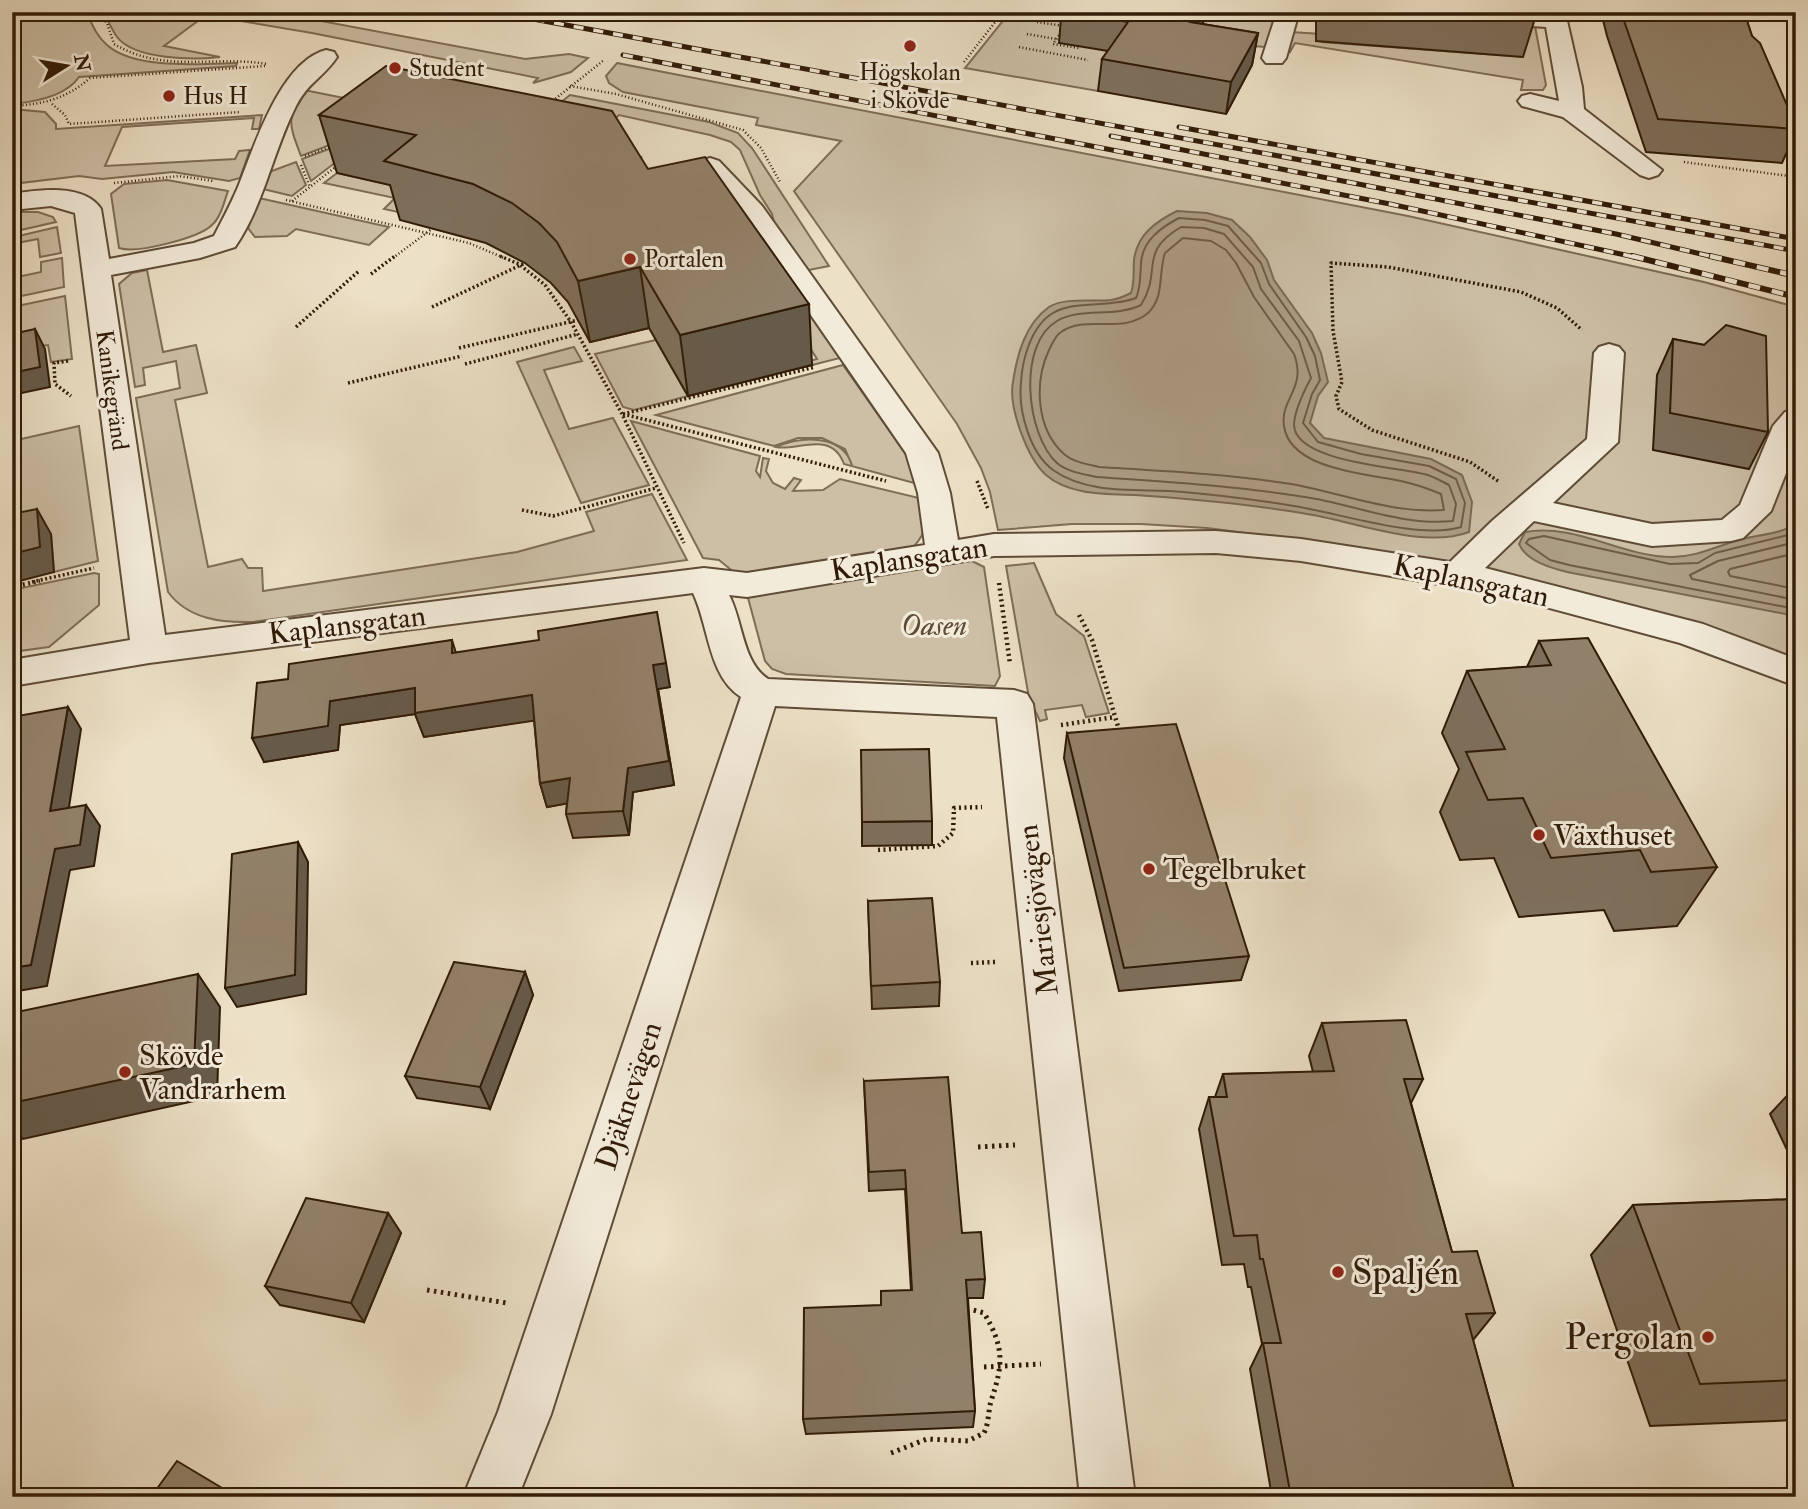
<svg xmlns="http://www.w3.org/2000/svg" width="1808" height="1509" viewBox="0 0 1808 1509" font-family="'IM FELL Double Pica',serif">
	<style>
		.green { fill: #ccbfa6; stroke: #7e6d56; stroke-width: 2 }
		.water { fill: #ac9d85; stroke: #7a6953; stroke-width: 2 }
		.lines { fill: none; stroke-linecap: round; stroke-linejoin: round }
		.shore { stroke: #6e5c46; stroke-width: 2 }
		.minor-casing { stroke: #5f4c37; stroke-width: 4 }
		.path-far3 { stroke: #301b07; stroke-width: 2.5; stroke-dasharray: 1 2.5; stroke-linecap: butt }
		.path-far2 { stroke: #301b07; stroke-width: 3.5; stroke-dasharray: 2 2.5; stroke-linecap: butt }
		.path-far1 { stroke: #301b07; stroke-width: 4.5; stroke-dasharray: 2 3.5; stroke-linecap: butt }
		.path { stroke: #301b07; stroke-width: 5; stroke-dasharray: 2.5 4.5; stroke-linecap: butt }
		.minor { fill: #f3ebda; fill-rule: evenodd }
		.rail-far1-casing { stroke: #301b07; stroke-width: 5 }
		.rail-casing { stroke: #301b07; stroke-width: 6 }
		.rail-far1 { stroke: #f3ebda; stroke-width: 3.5; stroke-dasharray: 10; stroke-linecap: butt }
		.rail { stroke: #f3ebda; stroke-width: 4.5; stroke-dasharray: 12; stroke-linecap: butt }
		.wall { fill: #7e6f5b; stroke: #301b07; stroke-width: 2 }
		.shaded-wall { fill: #665a4a; stroke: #301b07; stroke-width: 2 }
		.building { fill: #92816a; stroke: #301b07; stroke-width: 2 }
		.poi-dot { fill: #8f2418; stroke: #f3ebda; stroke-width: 2.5 }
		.labels { text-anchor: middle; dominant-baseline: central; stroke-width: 6; stroke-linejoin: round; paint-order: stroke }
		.far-poi-label { font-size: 24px; fill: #301b07; stroke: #f3ebda; text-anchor: start }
		.far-street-label { font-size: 24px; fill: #301b07; stroke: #f3ebda }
		.street-label { font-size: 30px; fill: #301b07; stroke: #f3ebda }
		.park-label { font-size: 30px; font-style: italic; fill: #5f4c37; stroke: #f3ebda }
		.poi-label { font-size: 30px; fill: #301b07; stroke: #f3ebda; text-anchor: start }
		.near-poi-label { font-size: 37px; fill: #301b07; stroke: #f3ebda; text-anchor: start }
	</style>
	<rect width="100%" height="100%" fill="#ece0c6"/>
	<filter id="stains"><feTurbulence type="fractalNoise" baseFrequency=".00286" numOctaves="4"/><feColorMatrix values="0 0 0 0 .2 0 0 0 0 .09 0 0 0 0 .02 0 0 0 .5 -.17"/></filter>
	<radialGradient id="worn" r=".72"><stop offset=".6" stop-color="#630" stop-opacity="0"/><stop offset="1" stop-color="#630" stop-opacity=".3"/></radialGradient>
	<g class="green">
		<path d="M 12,12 L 86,12 C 92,24 97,37 107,45 C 135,70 201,64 237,63 L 236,66 L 79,77 C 66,96 34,102 12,104 Z"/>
		<path d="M 103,12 L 273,12 L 525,59 L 569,54 L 588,58 L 571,72 L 533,83 L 538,78 L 312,33 L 206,15 L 164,46 L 220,57 C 194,60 135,60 117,37 C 112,30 108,20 103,12 Z"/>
		<polygon points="1010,12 1166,12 1204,15 1281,12 1266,47 1252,46 1098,91 965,68"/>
		<polygon points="1517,26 1535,26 1546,85 1543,90 1521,90 1523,80 1295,43 1290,52 1286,48 1291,32 1321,34 1322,42 1523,57"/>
		<polygon points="617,63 1408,216 1704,282 1796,307 1796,661 1345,546 1207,528 1141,524 1072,524 998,530 990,492 981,468 957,424 794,191 841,141 756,125 758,118 623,92 609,83 606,76"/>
		<path d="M 304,90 L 404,110 L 387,123 L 301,156 C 289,124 286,120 304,90 Z"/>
		<polygon points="570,95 709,122 738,133 752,148 829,266 804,271 776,230 772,214 760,195 740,150 731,142 710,135 619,115 585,145 641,157 629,170 529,127"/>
		<polygon points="12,109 45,112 56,124 56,129 262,115 259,129 252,129 254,118 122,127 105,166 235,159 239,151 250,150 240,178 229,181 173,172 102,179 79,176 12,184"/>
		<polygon points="377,131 311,181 302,159"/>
		<polygon points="296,162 306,185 292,196 263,189 269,172"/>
		<polygon points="337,173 431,194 407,214 384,209 395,198 324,183"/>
		<path d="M 167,180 L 228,191 C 224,202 221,217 212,225 C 199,238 136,254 119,248 L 111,194 L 124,184 Z"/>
		<polygon points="259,198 389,227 369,245 296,229 287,236 255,237 248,228"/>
		<polygon points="12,212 38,212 53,217 56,222 12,232"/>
		<polygon points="57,227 61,253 40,257 38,239 12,244 14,237"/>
		<polygon points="62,258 64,287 12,298 12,278 41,272 41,262"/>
		<path d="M 147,270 L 163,352 L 196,345 L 207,393 L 175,400 L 208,567 L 242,559 L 248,568 L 262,568 L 263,591 L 517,552 L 594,531 L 586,512 L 652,494 L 687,560 L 253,622 C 221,623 188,619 168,592 L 136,398 L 180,388 L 176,361 L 143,368 L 145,385 L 135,387 L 119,284 L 132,273 Z"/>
		<polygon points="794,292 840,358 812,365 810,361 817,359 807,343"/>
		<polygon points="65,296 72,359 51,362 48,345 12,350 12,307"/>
		<polygon points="656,340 688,396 634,410 623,407 595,354"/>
		<polygon points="574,347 582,361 544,370 569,429 613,418 649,485 581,503 517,362"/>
		<path d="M 843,365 L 907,456 L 918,484 L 844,464 C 831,429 796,452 776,447 C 802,436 842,434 852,465 L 845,449 L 822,438 L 798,438 L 774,446 L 656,415 Z"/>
		<path d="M 631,421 L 760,456 L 756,471 L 760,477 L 763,458 L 769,459 L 766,471 L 773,483 L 785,489 L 794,478 L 801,480 L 793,491 L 823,490 L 840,479 L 919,498 C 928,528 928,533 905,555 L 741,578 L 719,560 L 703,558 Z"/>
		<polygon points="79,426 98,561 54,572 51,534 12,543 12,441"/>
		<polygon points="972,561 984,567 1000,676 995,686 786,674 772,669 765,661 747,594"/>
		<polygon points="1034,563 1056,614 1084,636 1109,713 1086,717 1082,705 1045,710 1047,719 1040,721 1029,698 1006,566"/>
		<polygon points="94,573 99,574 99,605 49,647 12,652 12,590"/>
	</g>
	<g class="water">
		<path d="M 1177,211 L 1207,213 L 1232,220 L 1250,237 L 1267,260 L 1274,280 L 1312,333 L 1321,353 L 1328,382 L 1318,396 L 1310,423 L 1324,438 L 1431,459 L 1462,475 L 1472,502 L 1469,532 C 1425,549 1358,523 1313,515 C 1259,505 1203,500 1149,496 C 1117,493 1072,498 1046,475 C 1027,458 1008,406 1013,382 C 1017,355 1025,324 1049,307 C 1064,297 1094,302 1111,300 C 1118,299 1125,296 1131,293 C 1135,281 1133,272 1134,260 C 1137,234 1157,221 1177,211 Z"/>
		<path d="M 1796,524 L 1796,616 L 1567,572 C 1551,568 1526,561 1519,544 L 1525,532 C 1576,523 1622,557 1672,557 C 1697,557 1716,546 1739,540 C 1756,535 1781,534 1796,524 Z"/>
	</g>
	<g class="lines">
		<g class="shore">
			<path d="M 1179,218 L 1205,220 L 1228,226 L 1261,263 L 1269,284 L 1306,337 L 1315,356 L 1320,380 L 1312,394 L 1303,423 L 1318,442 L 1361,454 L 1429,466 L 1456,479 L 1465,503 L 1461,527 C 1419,540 1339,513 1294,506 C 1257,500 1220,495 1183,492 C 1141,488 1090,496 1053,470 C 1030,453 1018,411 1021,383 C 1022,360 1031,326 1053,313 C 1074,300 1111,308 1136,298 C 1141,287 1140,276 1141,264 C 1142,241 1160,228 1179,218 Z"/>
			<path d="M 1181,227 L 1204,228 L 1224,234 L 1253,267 L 1261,289 L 1299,341 L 1311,378 C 1304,391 1295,409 1294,424 C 1293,462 1399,467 1424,474 C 1433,476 1441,481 1449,485 L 1456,504 L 1453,521 C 1404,526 1358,506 1311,498 C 1240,486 1168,482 1097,477 C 1084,474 1067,472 1057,463 C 1026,435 1017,344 1057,321 C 1081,307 1114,318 1141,305 C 1163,270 1137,253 1181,227 Z"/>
			<path d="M 1183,238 L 1211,241 L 1226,250 L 1236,263 L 1254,297 L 1294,354 C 1307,389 1280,398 1284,426 C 1290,471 1372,474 1405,482 C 1418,485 1429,489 1441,494 L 1444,510 C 1392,514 1342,493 1291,484 C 1228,474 1163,471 1099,467 C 1087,464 1073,462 1064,454 C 1036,429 1034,382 1049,350 C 1052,344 1055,336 1061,332 C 1086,314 1122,335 1148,313 C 1165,297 1158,273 1165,253 Z"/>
			<polyline points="1796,533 1715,553 1698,563 1670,564 1544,536 1529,539 1526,543 1550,560 1569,565 1796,609"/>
			<polyline points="1796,542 1718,561 1690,575 1692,579 1796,600"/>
			<polyline points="1796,553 1730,569 1728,572 1730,576 1796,589"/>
		</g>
		<g class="minor-casing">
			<g id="minor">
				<polygon points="1277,12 1299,12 1286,58 1282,63 1266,63 1262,58"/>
				<polygon points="1420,12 1565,12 1582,87 1584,109 1662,170 1658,175 1649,178 1640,175 1563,117 1522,106 1518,101 1522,96 1530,94 1559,101 1546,27 1431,19 1423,17"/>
				<path d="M 326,50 L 334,52 L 337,57 C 324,77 309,81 296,106 C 273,151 264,205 235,247 L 200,258 L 111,275 L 165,635 L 704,568 L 747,573 L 925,545 L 918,493 L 906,453 L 744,218 L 697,166 L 701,161 L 710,158 L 719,161 L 762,206 L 938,453 L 950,493 L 958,540 L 994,534 L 1216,531 L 1301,539 L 1450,562 L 1492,521 L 1587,439 L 1594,353 L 1599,347 L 1609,344 L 1619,347 L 1624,353 L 1618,442 L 1553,503 L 1652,524 L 1722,520 L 1740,505 L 1773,426 L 1785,412 L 1796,410 L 1796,448 L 1771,511 L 1743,538 L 1731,541 L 1652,546 L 1534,521 L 1485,568 L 1703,624 L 1796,659 L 1796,686 L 1680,643 L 1493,593 L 1301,561 L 1216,553 L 994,556 L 747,597 L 729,595 C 743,621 742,662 768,679 L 1014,690 L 1027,694 L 1033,704 L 1135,1497 L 1080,1497 L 997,717 L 775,706 L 551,1414 L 518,1497 L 463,1497 L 498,1412 L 741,697 C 708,676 709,626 693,593 L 149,663 L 12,686 L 12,660 L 130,640 L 75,213 L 51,206 L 12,210 L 12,194 C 38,190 84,183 101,209 L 109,259 L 194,243 L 214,236 C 222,220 231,204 238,187 C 254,147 280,62 326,50 Z"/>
			</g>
		</g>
		<g class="path-far3">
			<path d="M 95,12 L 107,23 L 114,44 C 165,74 212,55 267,64"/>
			<polyline points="1203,12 1221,12"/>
			<polyline points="1776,12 1796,18"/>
			<polyline points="649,18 654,12"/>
			<polyline points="1037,22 1064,26"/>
			<polyline points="1027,34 1056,39"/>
			<polygon points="1060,34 1086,39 1079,48 1053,44"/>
			<polyline points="1019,47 1088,60"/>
			<polyline points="964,62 1003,12"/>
			<polyline points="570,86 616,94 743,130 761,148 780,182"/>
			<polyline points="550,103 604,60"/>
			<polyline points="1780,103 1796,104"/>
			<polyline points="52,104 65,115 69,124 240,112"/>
			<path d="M 12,106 C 44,104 66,99 90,78 L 265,66"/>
			<polyline points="305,156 333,146"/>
			<polyline points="1684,162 1796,177"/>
			<polyline points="301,165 310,187"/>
			<polyline points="114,183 179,176 213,181"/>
			<polyline points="286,200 469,243 504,258"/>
			<polyline points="292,201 338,165"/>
			<polyline points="393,258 433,228"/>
		</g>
		<g class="path-far2">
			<polyline points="500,256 519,264 545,285 571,322 622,414 684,543"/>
			<polyline points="371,274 395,256"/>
			<polyline points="432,307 525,263"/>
			<polyline points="296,327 359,271"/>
			<polyline points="459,348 578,320"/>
			<polyline points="68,361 54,363 55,384 71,396"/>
			<polyline points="465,364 578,334"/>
			<polyline points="348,383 462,356"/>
			<polyline points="623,414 886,481"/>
			<polyline points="623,414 815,367"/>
			<polyline points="977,481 988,509"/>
			<polyline points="1498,481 1470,462 1372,430 1339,409 1336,396 1342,382 1333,331 1331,263 1388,267 1521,292 1557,308 1582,330"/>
			<polyline points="522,510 553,516 656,488"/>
			<polyline points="32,582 94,568"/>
		</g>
		<g class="path-far1">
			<polyline points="999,583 1010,664"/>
			<polyline points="12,587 40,581"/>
			<polyline points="1079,615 1092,640 1120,733"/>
			<polyline points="1061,725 1115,717"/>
			<polyline points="878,850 938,846 953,833 954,808 982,807"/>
			<polyline points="971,963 996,962"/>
		</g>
		<g class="path">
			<polyline points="978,1147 1015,1145"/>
			<polyline points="427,1290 507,1303"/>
			<polyline points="984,1367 1041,1364"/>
			<path d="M 891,1453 L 927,1439 L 968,1441 L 984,1433 C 989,1423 988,1412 991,1401 C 1003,1365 1005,1348 984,1313 L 973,1310"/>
		</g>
		<use href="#minor" class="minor"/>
		<g class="rail-far1-casing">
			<g id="rail-far1">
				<polyline points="495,12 1796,251"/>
				<polyline points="623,55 1390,204 1639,258"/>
				<polyline points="1179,127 1796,239"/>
				<polyline points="1111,136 1616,234 1718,258"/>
			</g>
		</g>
		<g class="rail-casing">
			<g id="rail">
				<polyline points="1632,256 1796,297"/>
				<polyline points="1710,256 1796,276"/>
			</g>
		</g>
		<use href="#rail-far1" class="rail-far1"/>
		<use href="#rail" class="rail"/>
	</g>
	<g class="wall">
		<polygon points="1026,12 1209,12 1202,24 1258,33 1252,65 1226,114 1098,91 1102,59 1108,51 1059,43 1061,18"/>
		<polygon points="1316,12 1537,12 1523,57 1316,41"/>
		<polygon points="1601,12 1744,12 1752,36 1796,126 1796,132 1782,163 1646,152 1607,36"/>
		<polygon points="319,115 648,169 812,365 688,396 649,328 590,342 568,302 551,283 525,263 486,243 400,220 390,185 337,173"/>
		<polygon points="1673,339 1704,345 1768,432 1749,469 1653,450 1657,375"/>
		<polygon points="452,640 456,653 670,687 658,689 674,785 633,792 629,835 573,838 566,814 567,803 547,807 540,783 534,720 424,737 415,714 340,725 338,750 264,762 288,679"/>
		<polygon points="1539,641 1717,867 1677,926 1614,931 1604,910 1519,917 1494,858 1460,860 1440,812 1459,769 1442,733 1467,671 1527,667"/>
		<polygon points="1067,733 1249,956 1241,980 1119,991 1064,758"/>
		<polygon points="932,821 932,845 862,846 862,822"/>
		<polygon points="868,901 940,982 939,1006 872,1009"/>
		<polygon points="525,972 533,995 490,1109 417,1098 405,1076"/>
		<polygon points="1322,1023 1423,1079 1411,1103 1452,1252 1495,1313 1473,1340 1516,1497 1272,1497 1250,1369 1262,1344 1251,1287 1248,1287 1244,1264 1222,1265 1199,1129 1209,1097 1215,1097 1223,1074 1313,1072 1309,1056"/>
		<polygon points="864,1081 962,1233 985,1279 983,1298 968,1298 975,1411 973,1427 806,1434 803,1419 911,1290 905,1189 869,1191"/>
		<polygon points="1796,1086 1796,1169 1770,1114"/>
		<polygon points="1796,1199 1796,1420 1650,1426 1591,1255 1633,1205"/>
		<polygon points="388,1213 401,1233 364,1322 280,1305 265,1286"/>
	</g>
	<g class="shaded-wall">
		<polygon points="1196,12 1209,12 1185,54 1190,22"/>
		<polygon points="1258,33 1252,65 1226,114 1231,82"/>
		<polygon points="640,267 649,328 590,342 578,281"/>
		<polygon points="809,304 812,365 688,396 680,335"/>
		<polygon points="35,329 45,349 50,387 12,395 12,373"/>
		<polygon points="37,509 51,534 54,572 12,583 12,554"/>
		<polygon points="666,663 670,687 658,689 674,785 633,792 629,835 623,811 628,768 653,665"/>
		<polygon points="415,688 532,695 539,720 424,737 415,714 340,725 338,750 264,762 252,738 330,701"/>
		<polygon points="68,707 81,729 65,833 50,811"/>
		<polygon points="570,778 576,802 547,807 540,783"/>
		<polygon points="86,805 100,826 94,866 70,870 47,986 12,992 12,968 55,849"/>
		<polygon points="298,842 308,862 306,994 237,1007 225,988"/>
		<polygon points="525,972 533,995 490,1109 480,1087"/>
		<polygon points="198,974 220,1007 217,1096 23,1139 12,1127 12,1103"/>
		<polygon points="388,1213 401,1233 364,1322 351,1303"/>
	</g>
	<g class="building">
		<polygon points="1068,12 1196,12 1190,22 1258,33 1231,82 1102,59 1128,22"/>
		<polygon points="1621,12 1744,12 1752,36 1760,43 1796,126 1796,129 1658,119"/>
		<polygon points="386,66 612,111 648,169 705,157 809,304 680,335 640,267 578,281 557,242 539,223 512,203 473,184 384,161 416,135 319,115"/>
		<polygon points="1726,325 1766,336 1768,432 1670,413 1673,339 1704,345"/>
		<polygon points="35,329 40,367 12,373 12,334"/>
		<polygon points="37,509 40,547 12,554 12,514"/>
		<polygon points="657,612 666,663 653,665 669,761 628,768 623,811 566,814 570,778 540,783 532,695 415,713 415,688 330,701 328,726 252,738 257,683 288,679 289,664 452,640 452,653 539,640 538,631"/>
		<polygon points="1588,638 1717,867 1651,872 1640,850 1551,858 1523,798 1488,800 1466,752 1505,749 1467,671 1551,665 1539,641"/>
		<polygon points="68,707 50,811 86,805 80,845 55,849 31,965 12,968 12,717"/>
		<polygon points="1176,724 1249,956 1124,968 1067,733"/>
		<polygon points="929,749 932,821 862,822 861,750"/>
		<polygon points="298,842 295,975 225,988 232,854"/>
		<polygon points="932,898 940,982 871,986 868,901"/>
		<polygon points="454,962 525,972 480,1087 405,1076"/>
		<polygon points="198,974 194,1064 12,1103 12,1013"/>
		<polygon points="1406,1020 1423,1079 1404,1079 1452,1252 1477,1251 1495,1313 1466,1314 1516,1497 1291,1497 1263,1343 1281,1343 1263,1259 1260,1259 1257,1235 1234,1236 1209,1097 1227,1097 1223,1074 1334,1071 1322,1023"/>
		<polygon points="948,1077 962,1233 981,1232 985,1279 966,1280 975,1411 803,1419 804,1308 881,1305 881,1291 912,1290 905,1170 869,1172 864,1081"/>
		<polygon points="306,1198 388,1213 351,1303 265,1286"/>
		<polygon points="1796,1199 1796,1380 1700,1384 1633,1205"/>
		<polygon points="177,1461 237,1497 151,1497"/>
	</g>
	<g class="poi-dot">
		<circle cx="910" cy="46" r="7"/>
		<circle cx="395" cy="68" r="7"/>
		<circle cx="169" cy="96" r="7"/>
		<circle cx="630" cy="259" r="7"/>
		<circle cx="1539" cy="835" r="7"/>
		<circle cx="1149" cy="869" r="7"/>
		<circle cx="125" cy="1072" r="7"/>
		<circle cx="1338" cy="1272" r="7"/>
		<circle cx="1708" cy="1337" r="7"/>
	</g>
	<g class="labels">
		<g class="far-poi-label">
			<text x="409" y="68">Student</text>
			<text x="910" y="72" text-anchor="middle">Högskolan<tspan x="910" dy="28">i Skövde</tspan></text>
			<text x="183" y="96">Hus H</text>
			<text x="644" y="259">Portalen</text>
		</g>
		<g class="far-street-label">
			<text transform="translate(112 390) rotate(82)">Kanikegränd</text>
		</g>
		<g class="street-label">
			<text transform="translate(909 559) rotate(-9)">Kaplansgatan</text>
			<text transform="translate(1471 581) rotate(12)">Kaplansgatan</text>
			<text transform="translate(347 625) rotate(-7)">Kaplansgatan</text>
			<text transform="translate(1038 910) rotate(-97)">Mariesjövägen</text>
			<text transform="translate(629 1096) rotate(-72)">Djäknevägen</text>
		</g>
		<g class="park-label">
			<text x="934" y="625">Oasen</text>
		</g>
		<g class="poi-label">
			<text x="1553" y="835">Växthuset</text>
			<text x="1163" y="869">Tegelbruket</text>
			<text x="139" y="1055">Skövde<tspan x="139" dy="34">Vandrarhem</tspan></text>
		</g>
		<g class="near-poi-label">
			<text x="1352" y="1272">Spaljén</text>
			<text x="1694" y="1337" text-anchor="end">Pergolan</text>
		</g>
	</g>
	<rect width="1808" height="1509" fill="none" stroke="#ece0c6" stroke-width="42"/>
	<rect x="14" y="14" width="1780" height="1481" fill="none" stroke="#301b07" stroke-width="3.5"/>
	<rect x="21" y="21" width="1766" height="1467" fill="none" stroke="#301b07" stroke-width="2"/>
	<g transform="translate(66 66) rotate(79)" stroke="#f3ebda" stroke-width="5" paint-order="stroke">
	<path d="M0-5L12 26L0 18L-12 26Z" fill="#301b07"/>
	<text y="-10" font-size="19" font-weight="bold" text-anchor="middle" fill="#301b07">N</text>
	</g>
	<rect width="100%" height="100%" filter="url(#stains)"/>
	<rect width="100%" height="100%" fill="url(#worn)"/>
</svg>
